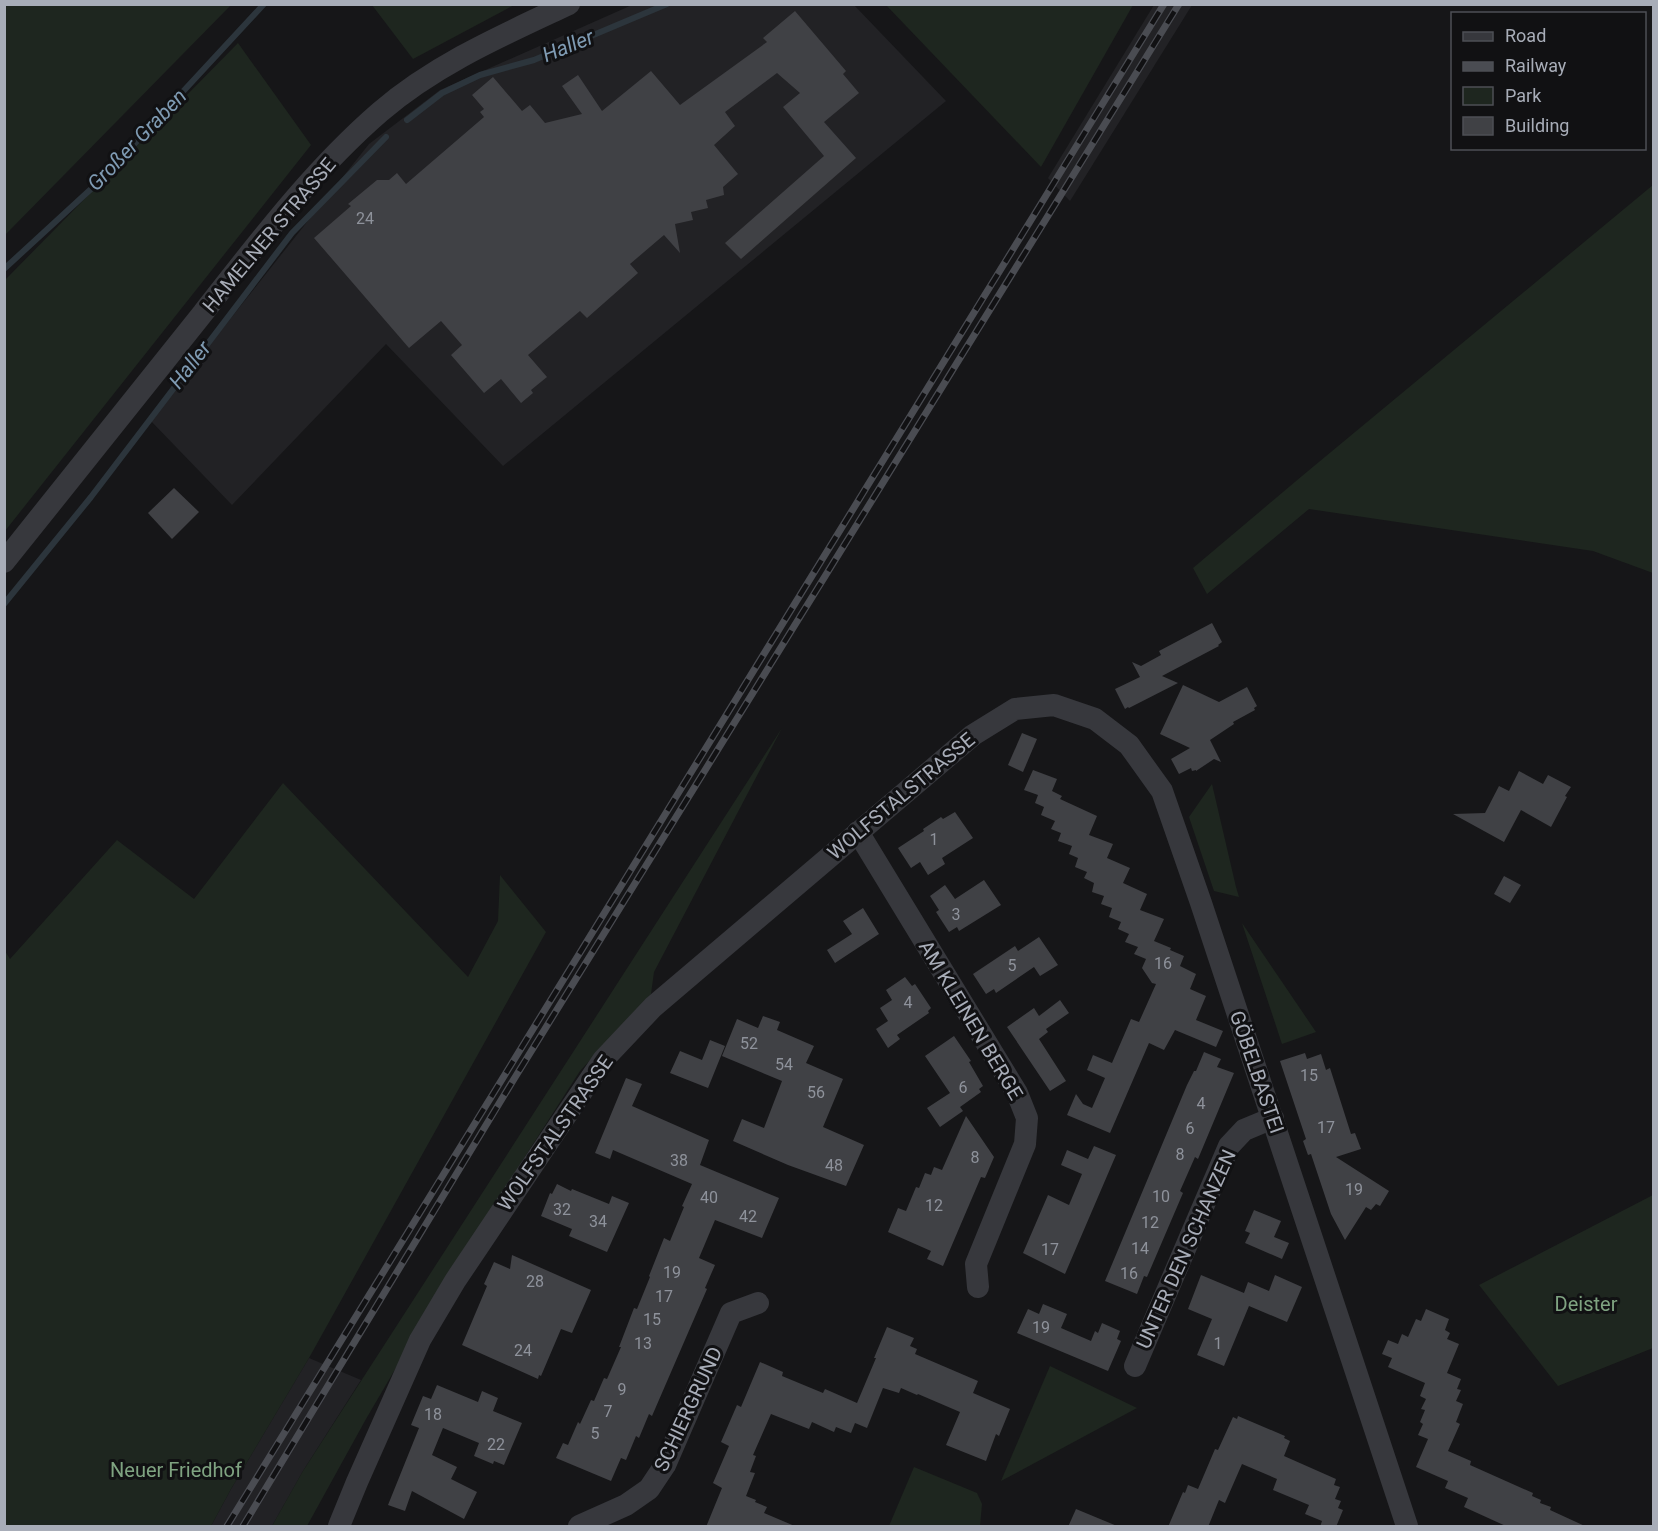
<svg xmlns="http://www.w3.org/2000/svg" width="1658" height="1531" viewBox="0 0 1658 1531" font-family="Roboto,sans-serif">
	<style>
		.built { fill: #222225 }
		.green { fill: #1e261f }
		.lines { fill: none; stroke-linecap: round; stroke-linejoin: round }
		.stream { stroke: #2c353c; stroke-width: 6 }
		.building { fill: #404145 }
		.minor { stroke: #37383d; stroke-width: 22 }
		.rail-casing { stroke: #4a4c52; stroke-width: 7 }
		.rail { stroke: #111113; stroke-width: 4.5; stroke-dasharray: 14; stroke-linecap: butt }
		.labels { text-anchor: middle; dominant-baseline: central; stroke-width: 6; stroke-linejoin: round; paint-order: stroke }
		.number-label { font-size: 16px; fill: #8e929b }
		.street-label { font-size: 20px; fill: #a8adb8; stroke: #111113 }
		.park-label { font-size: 20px; fill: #7fa381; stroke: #111113 }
		.water-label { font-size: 21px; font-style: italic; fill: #7f9bb3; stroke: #111113 }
	</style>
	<rect width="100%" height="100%" fill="#161618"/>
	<g class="built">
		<polygon points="632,5 854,5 946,101 503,466 386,344 232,505 150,420 369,144 440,90"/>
		<polygon points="1154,5 1192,5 1070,201 1048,178"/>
		<polygon points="309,1358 361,1380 303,1471 272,1526 211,1526 231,1489"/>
	</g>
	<g class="green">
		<polygon points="5,4 231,5 5,235 4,5"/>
		<polygon points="372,5 514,5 413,59"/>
		<polygon points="886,5 1133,5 1041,167"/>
		<polygon points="238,43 311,145 5,531 5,280"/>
		<polygon points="1653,185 1653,573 1593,551 1309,509 1207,594 1193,568 1302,476"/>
		<polygon points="782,728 654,972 651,994 580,1071 463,1253 366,1419 307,1526 272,1526 303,1471"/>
		<polygon points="283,783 468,977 498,921 500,875 546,932 309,1358 231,1489 211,1526 5,1526 5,951 10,959 117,840 194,899"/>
		<polygon points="1212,784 1236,887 1239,897 1214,891 1189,817"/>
		<polygon points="1242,923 1316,1032 1282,1044"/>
		<polygon points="1653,1195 1653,1348 1558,1386 1479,1285"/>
		<polygon points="1050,1366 1137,1408 1001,1481"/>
		<polygon points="914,1467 977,1493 982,1504 980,1526 889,1526"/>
	</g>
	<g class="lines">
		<g class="stream">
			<polyline points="407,120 442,93 480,75 534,60 667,4"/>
			<polyline points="4,269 103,178 264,4"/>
			<polyline points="4,604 91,497 292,233 386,137"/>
		</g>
	</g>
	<g class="building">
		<polygon points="795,11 846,71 843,74 859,93 824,122 856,158 741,259 725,243 824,156 783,107 800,93 777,73 725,112 735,126 714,145 738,174 723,187 724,195 706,200 708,208 691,212 693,220 675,224 680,253 664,235 630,264 638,273 587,318 580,311 528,355 547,377 531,390 533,393 521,403 501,379 484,393 451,355 462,345 441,321 409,348 314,238 351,206 348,204 377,180 389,180 397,173 406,184 484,117 480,112 484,109 472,95 493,77 522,111 530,105 545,123 582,114 562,86 578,75 602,111 651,71 680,105 767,42 763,38"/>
		<polygon points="174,488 199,512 172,539 148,513"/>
		<polygon points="1212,623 1222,642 1218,645 1219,646 1162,676 1178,683 1129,708 1128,707 1125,709 1115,689 1140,677 1132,662 1141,666 1161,655 1159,651"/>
		<polygon points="1183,685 1219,702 1247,687 1257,706 1254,708 1255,710 1233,722 1234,724 1210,740 1221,762 1214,759 1196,771 1196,770 1192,771 1191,768 1179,774 1171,759 1190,748 1160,734"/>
		<polygon points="1022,733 1037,739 1023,772 1008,765"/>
		<polygon points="1033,770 1057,779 1052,791 1062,796 1060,799 1097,816 1089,835 1113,844 1107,858 1130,868 1123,883 1147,894 1140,910 1164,919 1154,941 1171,948 1170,950 1184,956 1180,966 1196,974 1190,989 1206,996 1196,1020 1223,1031 1216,1047 1175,1030 1164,1050 1149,1043 1110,1133 1067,1115 1076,1094 1083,1104 1092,1108 1105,1078 1087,1070 1093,1055 1112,1063 1131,1019 1139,1022 1156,984 1152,983 1142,968 1146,959 1134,954 1138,947 1125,942 1129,934 1118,929 1121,922 1109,917 1112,908 1101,904 1104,896 1092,892 1094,883 1084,878 1087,872 1075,867 1078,858 1069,854 1072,846 1058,841 1061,833 1051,829 1055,821 1041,815 1044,807 1035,803 1038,795 1024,790"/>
		<polygon points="1519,771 1543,784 1548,775 1571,787 1565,796 1567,797 1551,827 1521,810 1504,842 1453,814 1485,813 1499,786 1509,791"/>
		<polygon points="955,812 973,838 942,858 945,864 928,875 920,862 911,868 898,848 924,831 923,829 941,817 943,819"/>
		<polygon points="1504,876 1521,885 1510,903 1494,894"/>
		<polygon points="984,880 1001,905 959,931 957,927 949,932 936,912 939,910 930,896 945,885 955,899"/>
		<polygon points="863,908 879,934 835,963 827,950 852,934 843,921"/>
		<polygon points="1039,937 1058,965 1040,976 1034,967 996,993 994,989 986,994 973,974 1015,946 1018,951"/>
		<polygon points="905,977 912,986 915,984 931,1008 928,1011 929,1013 897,1035 900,1039 888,1048 876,1029 888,1021 880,1008 892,1000 886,990"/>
		<polygon points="1060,1000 1069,1013 1046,1029 1048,1032 1039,1039 1066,1081 1050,1091 1007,1027 1034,1008 1039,1016"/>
		<polygon points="763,1016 780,1022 777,1030 814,1046 806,1063 843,1079 823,1127 864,1145 846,1186 788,1165 733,1141 742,1119 764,1128 782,1081 722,1056 737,1019 758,1028"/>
		<polygon points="954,1036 971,1061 969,1062 983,1086 979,1089 981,1092 960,1107 963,1111 940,1127 927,1108 950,1093 925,1056"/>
		<polygon points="710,1040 725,1046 708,1088 670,1073 680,1051 702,1060"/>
		<polygon points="1204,1052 1221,1059 1217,1067 1234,1073 1198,1159 1195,1157 1180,1191 1183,1193 1147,1277 1144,1276 1137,1294 1105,1281 1187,1085 1194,1071 1196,1071"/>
		<polygon points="1305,1053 1307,1059 1321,1054 1326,1070 1330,1068 1351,1134 1355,1133 1361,1149 1336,1157 1389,1191 1380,1206 1376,1204 1371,1210 1366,1207 1345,1240 1331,1214 1311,1154 1308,1155 1303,1141 1306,1139 1280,1061"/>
		<polygon points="626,1078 642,1084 632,1106 709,1140 700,1165 779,1198 762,1238 715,1220 699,1258 715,1265 705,1288 707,1289 652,1416 649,1414 639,1438 636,1436 626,1460 621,1458 611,1481 556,1458 563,1443 568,1445 578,1422 580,1424 591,1400 594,1401 604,1378 607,1379 621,1347 619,1347 634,1308 637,1309 650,1277 649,1276 664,1238 670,1241 684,1207 682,1206 692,1184 613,1150 610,1159 595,1153"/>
		<polygon points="966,1116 994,1157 985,1178 981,1177 943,1266 927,1259 931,1251 888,1232 898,1208 906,1211 916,1187 919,1188 925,1173 931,1175 934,1167 942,1170"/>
		<polygon points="1094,1146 1116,1155 1065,1274 1023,1253 1048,1195 1069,1205 1082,1174 1061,1165 1067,1150 1088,1159"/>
		<polygon points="557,1184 571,1191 572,1189 609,1204 612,1196 629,1203 607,1252 569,1236 572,1229 541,1216 550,1193 552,1194"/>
		<polygon points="1254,1210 1281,1221 1274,1237 1289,1243 1282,1259 1245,1243 1250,1233 1245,1231"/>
		<polygon points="512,1255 591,1290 572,1333 561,1329 541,1376 539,1375 538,1379 462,1345 487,1286 484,1284 494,1262 510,1269"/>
		<polygon points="1201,1275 1244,1293 1248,1282 1269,1291 1275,1275 1302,1287 1287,1322 1249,1306 1224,1366 1197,1355 1212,1319 1188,1309"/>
		<polygon points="1043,1304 1067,1314 1061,1328 1091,1341 1095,1331 1098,1333 1102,1323 1120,1331 1117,1339 1121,1341 1108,1371 1017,1333 1028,1309 1039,1314"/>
		<polygon points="1426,1309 1449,1319 1445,1330 1450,1333 1447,1339 1459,1344 1447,1373 1461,1379 1457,1389 1461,1390 1456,1401 1463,1404 1456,1422 1460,1424 1448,1451 1471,1461 1470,1465 1533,1493 1532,1496 1541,1500 1540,1503 1551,1507 1550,1510 1587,1527 1508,1527 1464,1507 1468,1498 1445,1488 1448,1481 1416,1467 1428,1439 1418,1435 1423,1424 1420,1422 1425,1410 1421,1409 1426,1399 1420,1396 1425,1383 1388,1367 1392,1358 1382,1354 1388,1340 1398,1344 1402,1334 1408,1337 1416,1319 1421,1321"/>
		<polygon points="887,1327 914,1338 910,1346 917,1349 915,1354 978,1381 973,1393 1010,1409 999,1436 996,1434 986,1461 946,1445 960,1412 918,1394 917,1395 901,1388 899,1393 883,1388 867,1428 855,1423 851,1433 836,1427 834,1432 812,1422 809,1429 771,1414 753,1455 756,1456 750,1472 755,1473 746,1496 756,1500 755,1502 767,1507 764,1513 797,1527 706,1527 722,1488 713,1483 729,1446 721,1442 737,1405 741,1407 760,1362 783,1372 782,1376 823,1393 825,1389 857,1403 876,1358 874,1358"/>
		<polygon points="437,1385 478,1402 482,1391 498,1398 493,1411 522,1423 504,1465 494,1461 493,1464 474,1456 479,1443 443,1428 432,1455 457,1467 451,1479 477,1492 464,1519 412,1491 405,1511 388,1505 419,1428 411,1425 423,1396 431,1399"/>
		<polygon points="1238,1416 1285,1436 1284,1438 1290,1441 1284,1456 1336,1479 1334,1485 1340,1487 1335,1499 1341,1501 1338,1508 1343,1510 1336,1527 1320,1527 1322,1521 1305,1514 1309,1505 1273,1490 1277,1479 1242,1464 1225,1503 1219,1500 1208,1527 1168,1527 1183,1492 1185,1493 1188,1485 1198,1489 1215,1449 1218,1450 1233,1417 1237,1419"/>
		<polygon points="1076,1509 1117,1526 1116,1527 1068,1527"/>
	</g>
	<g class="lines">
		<g class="minor">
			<path d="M 4,562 C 71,479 137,396 203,313 C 258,243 312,171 380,112 C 436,64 503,35 569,4"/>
			<polyline points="858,832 1017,1093 1027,1118 1025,1144 976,1264 978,1287"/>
			<polyline points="1135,1366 1229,1146 1244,1130 1273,1118"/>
			<polyline points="339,1526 357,1482 420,1340 455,1281 603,1060 653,1007 973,735 1015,709 1054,705 1095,719 1129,745 1162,791 1201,903 1407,1526"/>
			<polyline points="579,1526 626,1505 649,1489 665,1465 731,1313 758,1303"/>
		</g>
		<g class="rail-casing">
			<g id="rail">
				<polyline points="227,1526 1164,4"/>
				<polyline points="243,1526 514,1079 1179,4"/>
			</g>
		</g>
		<use href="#rail" class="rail"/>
	</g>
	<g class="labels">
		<g class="number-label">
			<text x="365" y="218">24</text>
			<text x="934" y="839">1</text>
			<text x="956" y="914">3</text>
			<text x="1163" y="963">16</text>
			<text x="1012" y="965">5</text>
			<text x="908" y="1002">4</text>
			<text x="749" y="1043">52</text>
			<text x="784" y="1064">54</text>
			<text x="1309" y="1075">15</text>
			<text x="963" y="1087">6</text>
			<text x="816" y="1092">56</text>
			<text x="1201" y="1103">4</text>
			<text x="1326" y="1127">17</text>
			<text x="1190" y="1128">6</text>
			<text x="1180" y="1154">8</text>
			<text x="975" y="1157">8</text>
			<text x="679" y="1160">38</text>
			<text x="834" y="1165">48</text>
			<text x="1354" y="1189">19</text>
			<text x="1161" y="1196">10</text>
			<text x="709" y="1197">40</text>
			<text x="934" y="1205">12</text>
			<text x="562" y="1209">32</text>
			<text x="748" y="1216">42</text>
			<text x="598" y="1221">34</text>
			<text x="1150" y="1222">12</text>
			<text x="1140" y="1248">14</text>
			<text x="1050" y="1249">17</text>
			<text x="672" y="1272">19</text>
			<text x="1129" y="1273">16</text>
			<text x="535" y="1281">28</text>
			<text x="664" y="1296">17</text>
			<text x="652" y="1319">15</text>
			<text x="1041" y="1327">19</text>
			<text x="643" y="1343">13</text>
			<text x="1218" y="1343">1</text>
			<text x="523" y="1350">24</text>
			<text x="622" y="1389">9</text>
			<text x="608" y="1411">7</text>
			<text x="433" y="1414">18</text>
			<text x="595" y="1433">5</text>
			<text x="496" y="1444">22</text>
		</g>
		<g class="street-label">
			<text transform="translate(269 235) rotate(-50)">HAMELNER STRASSE</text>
			<text transform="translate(901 796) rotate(-40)">WOLFSTALSTRASSE</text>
			<text transform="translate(971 1020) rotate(59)">AM KLEINEN BERGE</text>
			<text transform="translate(1257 1072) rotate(71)">GÖBELBASTEI</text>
			<text transform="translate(555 1133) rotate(-55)">WOLFSTALSTRASSE</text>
			<text transform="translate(1186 1249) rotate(-66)">UNTER DEN SCHANZEN</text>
			<text transform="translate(688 1409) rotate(-65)">SCHIERGRUND</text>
		</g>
		<g class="park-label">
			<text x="1586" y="1304">Deister</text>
			<text x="176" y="1470">Neuer Friedhof</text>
		</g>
		<g class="water-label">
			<text transform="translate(568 46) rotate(-22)">Haller</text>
			<text transform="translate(137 140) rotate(-46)">Großer Graben</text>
			<text transform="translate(190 365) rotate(-52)">Haller</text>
		</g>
	</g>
	<rect width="1658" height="1531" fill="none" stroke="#a8adb8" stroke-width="12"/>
	<rect x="1451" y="12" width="195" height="138" fill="#111113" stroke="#4d4f55" stroke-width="1.5"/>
	<rect x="1463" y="32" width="30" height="9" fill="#37383d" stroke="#4d4f55" stroke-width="1.5"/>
	<text x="1505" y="42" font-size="18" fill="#a8adb8">Road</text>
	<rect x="1463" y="62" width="30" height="9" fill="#4a4c52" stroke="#4d4f55" stroke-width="1.5"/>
	<text x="1505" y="72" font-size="18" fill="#a8adb8">Railway</text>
	<rect x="1463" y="87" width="30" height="18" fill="#1e261f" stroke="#4d4f55" stroke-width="1.5"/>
	<text x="1505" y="102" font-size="18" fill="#a8adb8">Park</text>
	<rect x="1463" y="117" width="30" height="18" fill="#404145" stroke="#4d4f55" stroke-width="1.5"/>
	<text x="1505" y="132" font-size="18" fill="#a8adb8">Building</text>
</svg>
